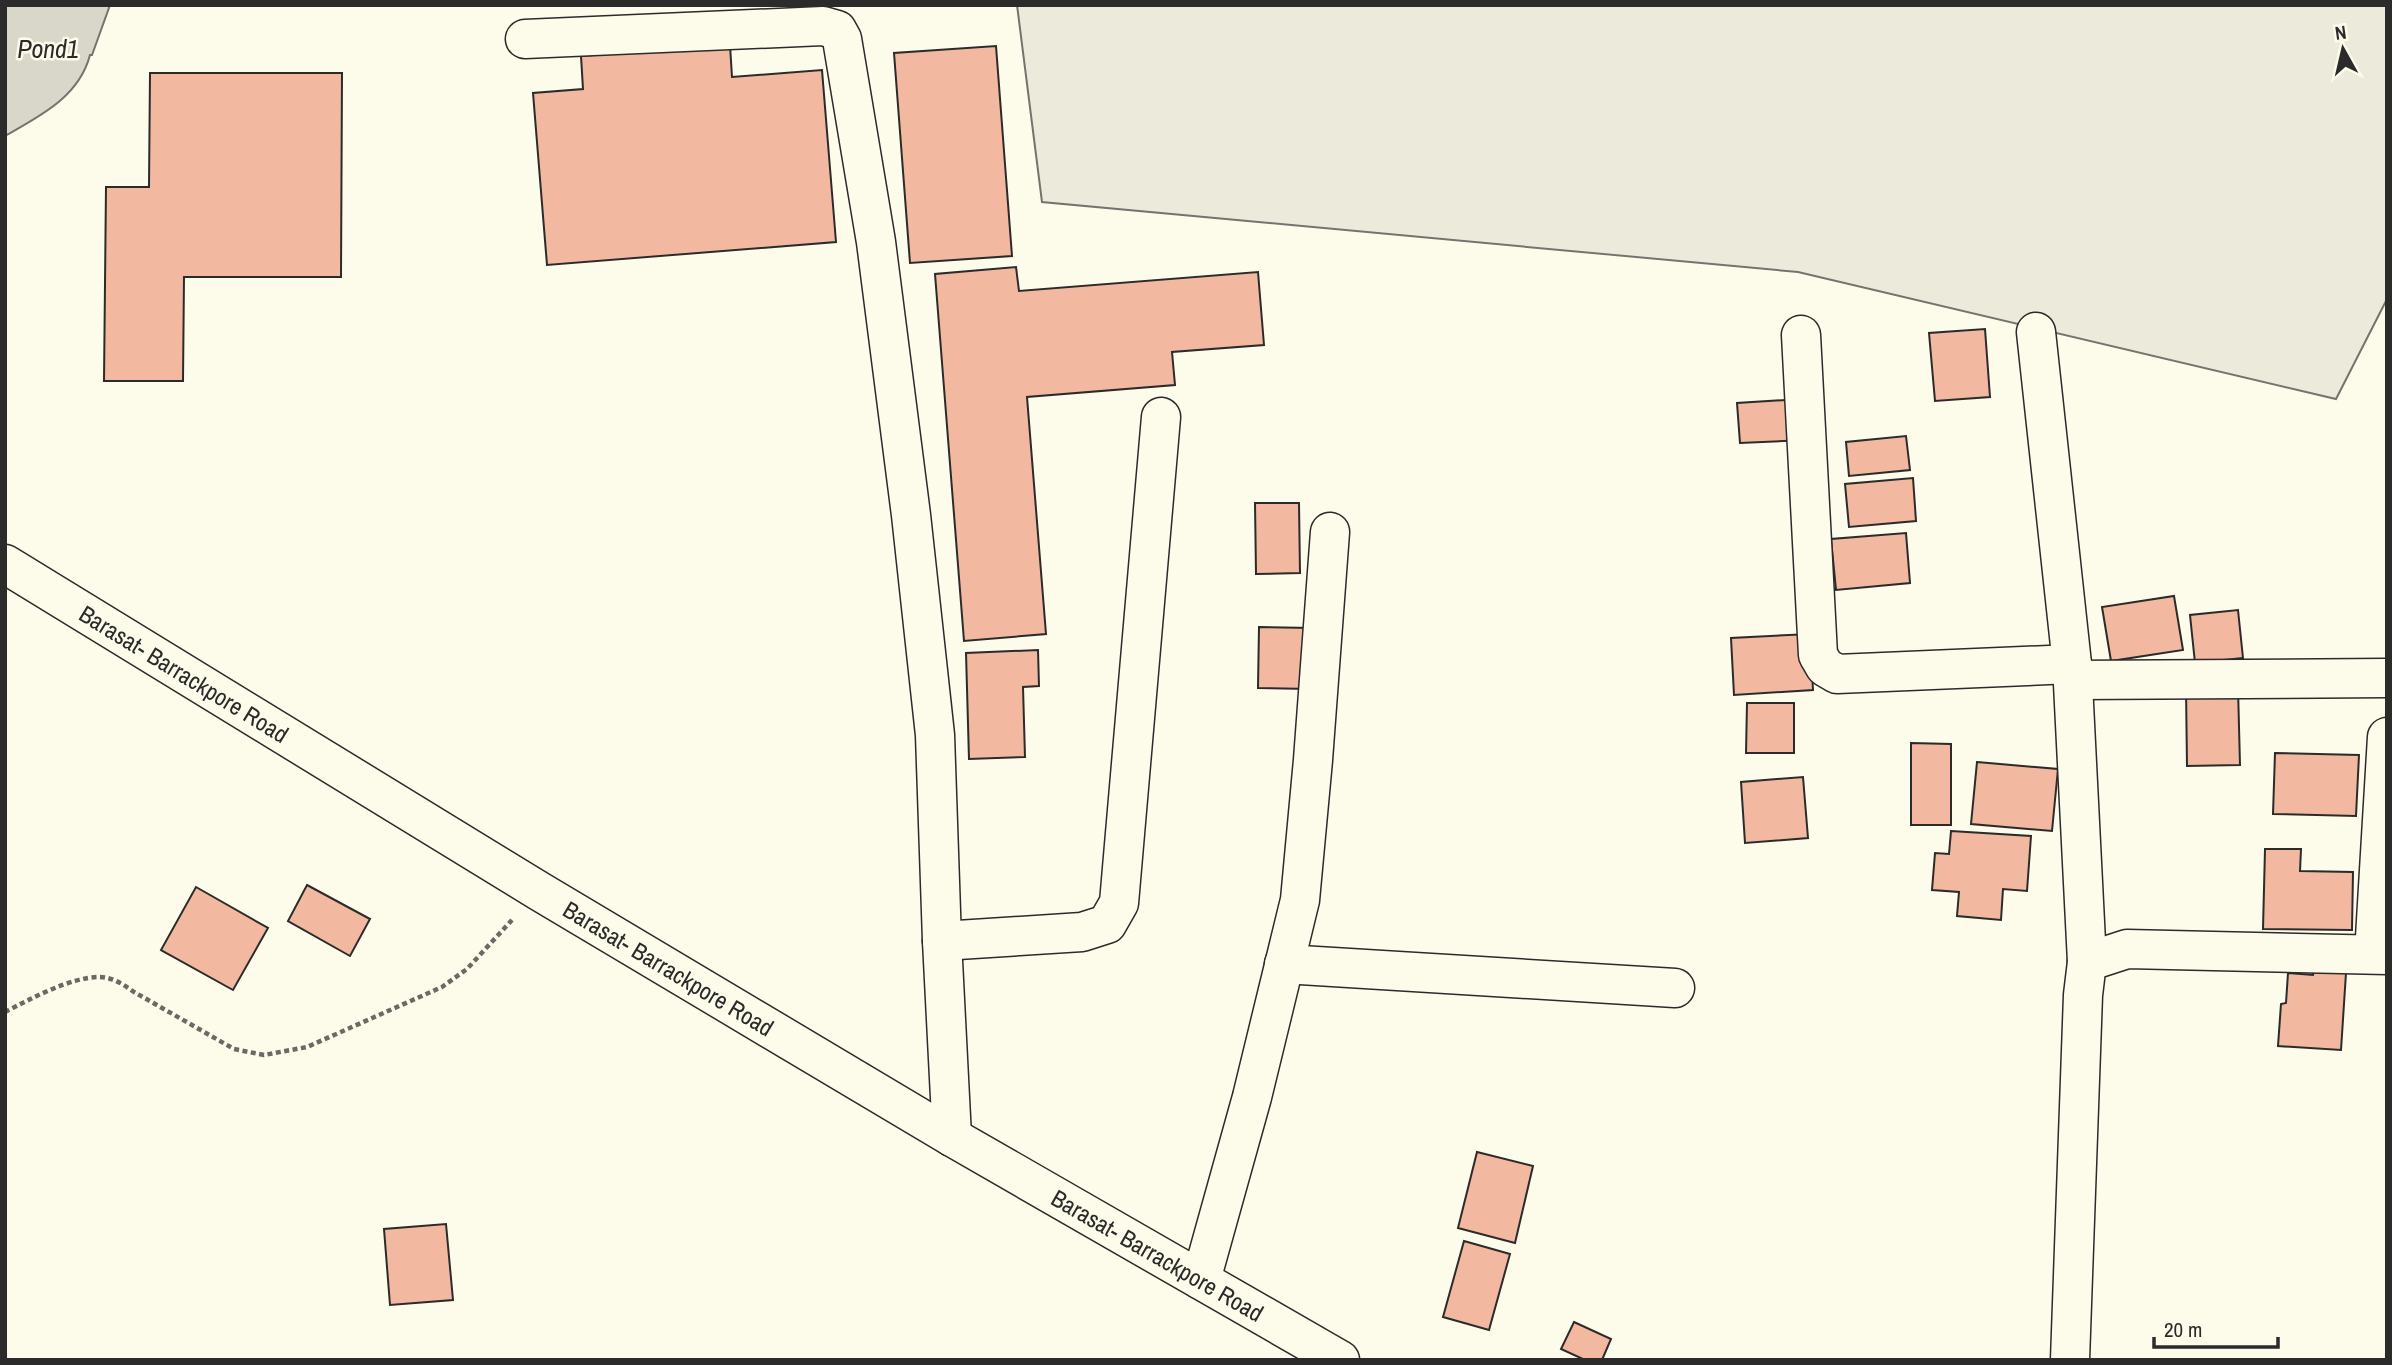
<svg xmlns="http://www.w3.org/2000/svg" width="2392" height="1365" viewBox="0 0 2392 1365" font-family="'Archivo Narrow',sans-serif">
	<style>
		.green { fill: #ecebdb; stroke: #74746e; stroke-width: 2 }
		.water { fill: #d8d7c9; stroke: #74746e; stroke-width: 2 }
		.building { fill: #f2b8a0; stroke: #2b2b2b; stroke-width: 2 }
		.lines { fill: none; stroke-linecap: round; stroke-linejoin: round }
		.minor-casing { stroke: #2b2b2b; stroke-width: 41 }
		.major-casing { stroke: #2b2b2b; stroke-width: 41 }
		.path { stroke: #6a6964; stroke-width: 4.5; stroke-dasharray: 5 3.5; stroke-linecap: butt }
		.minor { stroke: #fdfbea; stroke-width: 38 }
		.major { stroke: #fdfbea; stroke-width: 38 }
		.labels { text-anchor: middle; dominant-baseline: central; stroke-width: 5; stroke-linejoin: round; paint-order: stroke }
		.street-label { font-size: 24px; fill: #2b2b2b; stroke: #fdfbea }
		.water-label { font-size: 26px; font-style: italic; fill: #2b2b2b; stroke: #fdfbea }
	</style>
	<rect width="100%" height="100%" fill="#fdfbea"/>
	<polygon class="green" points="1017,5 2386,5 2387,299 2336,399 1798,272 1042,202"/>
	<path class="water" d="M 5,5 L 110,5 L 92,55 L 90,55 C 79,97 40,116 5,136 Z"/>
	<g class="building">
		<polygon points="730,45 732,77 822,70 836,242 547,265 533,93 583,89 581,56"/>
		<polygon points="996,46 1012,256 910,263 894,53"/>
		<polygon points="150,73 342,73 341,277 184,277 183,381 104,381 106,187 149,187"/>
		<polygon points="1016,267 1019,291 1258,272 1264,345 1172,352 1175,385 1027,397 1046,634 964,641 935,274"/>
		<polygon points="1985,329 1990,397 1935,401 1929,333"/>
		<polygon points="1802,399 1805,440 1740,443 1737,403"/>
		<polygon points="1906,436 1910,470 1849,476 1846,442"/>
		<polygon points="1913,478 1916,521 1849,527 1845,484"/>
		<polygon points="1255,503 1299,503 1300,573 1256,574"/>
		<polygon points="1906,533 1910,583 1836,590 1831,539"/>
		<polygon points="2174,596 2183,650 2111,661 2102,607"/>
		<polygon points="2238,610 2243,658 2195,663 2190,615"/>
		<polygon points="1259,627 1312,628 1311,689 1258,688"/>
		<polygon points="1810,634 1813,690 1734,695 1731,638"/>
		<polygon points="1038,650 1039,686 1023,687 1025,757 969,759 966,653"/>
		<polygon points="2238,688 2240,765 2187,766 2186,689"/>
		<polygon points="1747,703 1794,703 1794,753 1746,753"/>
		<polygon points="1911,743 1951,744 1951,825 1911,825"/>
		<polygon points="2275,753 2359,755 2356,816 2273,814"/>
		<polygon points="1977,762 2058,769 2052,831 1971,824"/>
		<polygon points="1803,777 1808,838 1745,843 1741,782"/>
		<polygon points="1951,831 2031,836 2027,891 2003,889 2001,920 1957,916 1959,892 1932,890 1935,853 1949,854"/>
		<polygon points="2265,849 2301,849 2300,871 2353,872 2352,930 2263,929"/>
		<polygon points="307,885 370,919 350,956 288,921"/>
		<polygon points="196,887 268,928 233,990 161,950"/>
		<polygon points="2314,970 2346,973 2341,1050 2278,1046 2281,1004 2286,1003 2288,973 2313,975"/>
		<polygon points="1477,1152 1533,1166 1515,1243 1458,1228"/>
		<polygon points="446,1224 453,1300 390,1305 384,1229"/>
		<polygon points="1464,1241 1510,1254 1489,1330 1443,1317"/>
		<polygon points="1574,1322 1611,1339 1602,1360 1585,1360 1561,1349"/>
	</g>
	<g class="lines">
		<g class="minor-casing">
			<g id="minor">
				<polyline points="525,39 823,26 837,30 842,39 876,242 911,515 935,735 942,941 952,1137"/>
				<polyline points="2036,332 2072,664 2087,962"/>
				<polyline points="1801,335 1818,655 1825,667 1837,674 2072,664"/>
				<polyline points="2073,680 2387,678"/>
				<polyline points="942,941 1082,932 1107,924 1119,903 1161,417"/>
				<polyline points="2374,954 2387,737"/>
				<polyline points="1284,964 1675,988"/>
				<polyline points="1201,1280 1252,1097 1300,900 1313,760 1330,532"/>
				<polyline points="2070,1360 2083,995 2087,962 2127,949 2387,955"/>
			</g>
		</g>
		<g class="major-casing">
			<g id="major">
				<path id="s1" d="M 5,564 L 539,891 L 952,1137 L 1340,1360"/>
			</g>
		</g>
		<path class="path" d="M 5,1012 C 30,999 71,977 99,977 C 113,977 124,985 134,992 L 234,1049 L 264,1055 L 307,1047 L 442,987 L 467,969 L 512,920"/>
		<use href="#minor" class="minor"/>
		<use href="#major" class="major"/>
	</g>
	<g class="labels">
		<g class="street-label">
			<text stroke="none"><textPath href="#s1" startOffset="210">Barasat- Barrackpore Road</textPath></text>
			<text stroke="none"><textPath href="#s1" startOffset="777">Barasat- Barrackpore Road</textPath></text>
			<text stroke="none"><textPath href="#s1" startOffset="1344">Barasat- Barrackpore Road</textPath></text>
		</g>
		<g class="water-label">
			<text x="48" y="48">Pond1</text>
		</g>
	</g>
	<rect width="2392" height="1365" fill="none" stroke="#2b2b2b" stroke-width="14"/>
	<g transform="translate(2343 49) rotate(352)" stroke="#fdfbea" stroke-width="5" paint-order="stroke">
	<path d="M0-5L12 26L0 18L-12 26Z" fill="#2b2b2b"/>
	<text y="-10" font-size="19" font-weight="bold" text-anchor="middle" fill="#2b2b2b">N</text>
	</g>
	<path d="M2154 1337v10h124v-10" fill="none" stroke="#2b2b2b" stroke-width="3.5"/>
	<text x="2164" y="1337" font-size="21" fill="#2b2b2b" stroke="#fdfbea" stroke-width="5" paint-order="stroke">20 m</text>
</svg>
